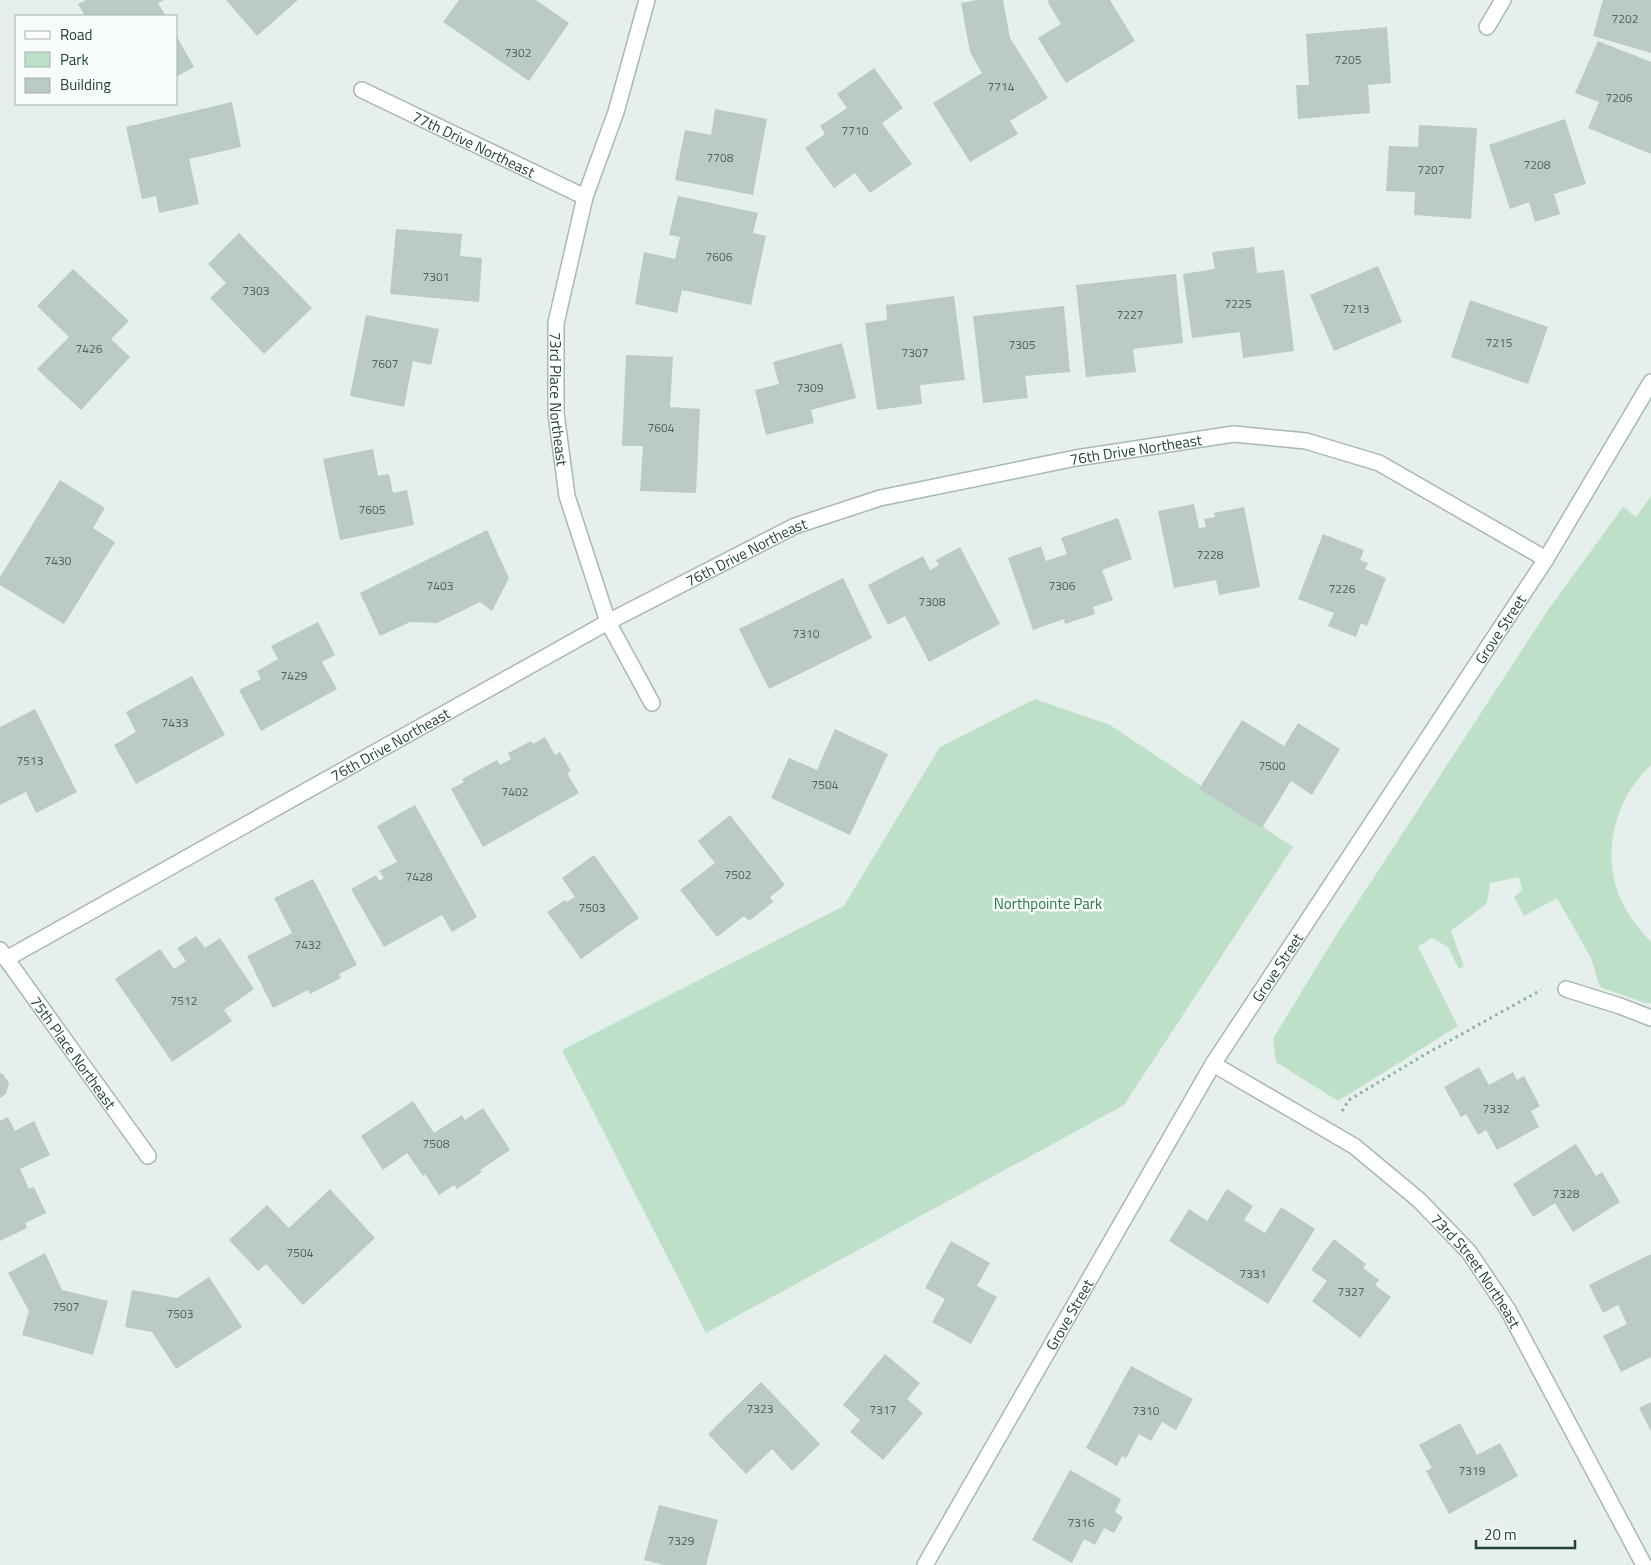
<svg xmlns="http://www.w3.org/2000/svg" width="1651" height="1565" viewBox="0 0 1651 1565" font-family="'Titillium Web',sans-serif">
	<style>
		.green { fill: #bfe0c8 }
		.building { fill: #bbcac4 }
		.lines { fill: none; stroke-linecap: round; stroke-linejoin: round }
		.service-casing { stroke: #a8b8b2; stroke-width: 18 }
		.minor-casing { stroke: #a8b8b2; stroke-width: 18 }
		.tertiary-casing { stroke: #a8b8b2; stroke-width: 18 }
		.path { stroke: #86b3a5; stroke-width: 3; stroke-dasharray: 2.5 4; stroke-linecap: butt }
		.service { stroke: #fff; stroke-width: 15 }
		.minor { stroke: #fff; stroke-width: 15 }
		.tertiary { stroke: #fff; stroke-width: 15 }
		.labels { text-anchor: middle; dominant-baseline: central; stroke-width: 5; stroke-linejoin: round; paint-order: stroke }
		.number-label { font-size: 12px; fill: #4a645c }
		.street-label { font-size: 15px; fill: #24423a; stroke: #f7fbf9 }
		.park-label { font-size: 15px; fill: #2d7a4b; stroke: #f7fbf9 }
	</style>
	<rect width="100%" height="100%" fill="#e6efeb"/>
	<g class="green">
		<path d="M 1651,496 L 1651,765 C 1614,800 1600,855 1622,902 C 1629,917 1640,930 1651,942 L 1651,1003 L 1645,1003 L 1600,987 L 1591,958 L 1557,898 L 1524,916 L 1514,897 L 1522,890 L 1519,877 L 1490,883 L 1487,903 L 1451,931 L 1464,966 L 1459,969 L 1448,947 L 1432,938 L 1418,947 L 1458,1026 L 1338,1101 L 1276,1062 L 1273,1039 L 1333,940 L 1548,610 L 1623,507 L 1636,517 Z"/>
		<polygon points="1035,699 1110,725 1293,847 1124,1105 706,1333 562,1050 844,906 940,747"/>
	</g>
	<g class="building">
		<polygon points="86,0 164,0 158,3 166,16 85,16 78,4"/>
		<polygon points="226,0 298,0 257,36"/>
		<polygon points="459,0 536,0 569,23 529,81 443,22"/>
		<polygon points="977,0 1003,0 1010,38 1048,98 1010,121 1018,134 970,162 933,103 982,73 970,52 961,3"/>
		<polygon points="1049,0 1110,0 1135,41 1066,83 1038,38 1061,24 1047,1"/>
		<polygon points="1603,0 1651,0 1651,53 1593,36"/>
		<polygon points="1387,27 1391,83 1368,85 1370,113 1298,119 1296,85 1309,85 1306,34"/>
		<polygon points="176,35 194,67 176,77"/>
		<polygon points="1598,41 1651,62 1651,154 1588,128 1599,102 1575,93"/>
		<polygon points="874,68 903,108 882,123 912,164 870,193 855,173 834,188 805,148 825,134 820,126 847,108 837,94"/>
		<polygon points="232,102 241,147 189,159 199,204 159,213 156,196 142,199 126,127"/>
		<polygon points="715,109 767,119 753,195 675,180 685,130 711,135"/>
		<polygon points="1565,119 1586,184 1554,194 1560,214 1535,222 1529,202 1510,209 1489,145"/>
		<polygon points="1419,125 1477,128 1471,219 1414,215 1415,192 1386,191 1389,146 1418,147"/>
		<polygon points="678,196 758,213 753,233 766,236 751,305 682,290 677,313 635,304 644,252 675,259 680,237 669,235"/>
		<polygon points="396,229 462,234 460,256 482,258 479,302 390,294"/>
		<polygon points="239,233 312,308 264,354 210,298 226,283 208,264"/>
		<polygon points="1254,247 1257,273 1284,270 1294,351 1243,358 1240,332 1192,338 1183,274 1215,269 1212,252"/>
		<polygon points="1378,266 1402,322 1334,351 1310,295"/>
		<polygon points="73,269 129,321 111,339 130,357 81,410 37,369 69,337 37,306"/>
		<polygon points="1176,274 1183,343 1133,349 1136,372 1086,377 1076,285"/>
		<polygon points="954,296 965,380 920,385 922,404 877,410 865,323 887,320 886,305"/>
		<polygon points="1470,300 1548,327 1528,384 1451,357"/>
		<polygon points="1064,306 1070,372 1025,376 1028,398 983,403 973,316"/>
		<polygon points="366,315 439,329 431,365 413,361 404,407 350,396"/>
		<polygon points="842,343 856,398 811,410 814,423 766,435 755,390 779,384 773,362"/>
		<polygon points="626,355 673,357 670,407 700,409 696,493 640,491 643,446 622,446"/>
		<polygon points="373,449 378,476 389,474 393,493 407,490 414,525 340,540 323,459"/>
		<polygon points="60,480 105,508 93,528 115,542 64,624 0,585 0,577"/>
		<polygon points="1194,504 1199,528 1206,527 1204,519 1215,517 1214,513 1244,507 1260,587 1219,595 1216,580 1174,588 1158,511"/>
		<polygon points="1118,518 1132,559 1102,570 1113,600 1093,607 1095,614 1065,624 1064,619 1033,630 1008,558 1041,546 1046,561 1067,554 1061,538"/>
		<polygon points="487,530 509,578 492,611 480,602 437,623 410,622 380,636 360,593"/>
		<polygon points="1323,534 1364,550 1360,560 1368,563 1365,569 1386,578 1367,626 1361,623 1356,637 1328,626 1334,613 1298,599"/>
		<polygon points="960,547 1000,624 929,662 905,616 888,625 868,585 923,556 930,570 939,565 936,560"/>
		<polygon points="843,578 872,638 769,689 739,629"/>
		<polygon points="318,622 335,655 322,662 337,689 261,731 239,690 261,679 257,671 278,659 271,646"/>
		<polygon points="192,676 225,735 136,784 114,745 136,732 126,712"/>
		<polygon points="35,709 77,792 36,813 26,792 0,805 0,727"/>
		<polygon points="1242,720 1284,746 1298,723 1340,749 1312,795 1291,781 1262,828 1199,789"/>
		<polygon points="835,729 888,754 850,835 771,798 789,758 817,770"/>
		<polygon points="545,737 555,755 560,752 571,771 567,773 579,793 483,847 451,789 464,782 462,779 497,760 500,765 511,759 508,753 531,741 533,744"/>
		<polygon points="415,805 477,917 452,932 442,915 384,947 351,889 376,875 379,881 384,878 379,871 397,862 377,826"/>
		<polygon points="730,815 785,885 770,897 773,902 749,921 744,916 717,937 680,890 715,863 698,841"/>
		<polygon points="594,855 639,918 581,959 547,912 565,900 567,902 575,897 562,878"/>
		<polygon points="313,879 357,965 339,974 341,978 310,994 308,990 273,1008 247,956 292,933 274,898"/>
		<polygon points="196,936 205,948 220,938 254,989 224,1010 232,1021 172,1062 115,979 160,949 174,969 186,961 177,948"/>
		<polygon points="1479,1067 1489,1085 1513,1072 1517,1080 1524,1076 1540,1106 1531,1111 1539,1127 1497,1150 1486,1130 1478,1135 1466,1114 1461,1117 1444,1087"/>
		<polygon points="0,1073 3,1074 9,1083 6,1094 0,1098"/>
		<polygon points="413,1101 434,1133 462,1115 465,1120 483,1108 510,1150 480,1170 482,1172 457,1189 454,1185 439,1195 425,1174 423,1176 407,1153 383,1170 361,1136"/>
		<polygon points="8,1117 15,1131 34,1121 50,1155 20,1169 29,1189 34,1187 46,1213 25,1223 27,1228 0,1241 0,1121"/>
		<polygon points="1576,1144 1596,1176 1602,1172 1620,1202 1573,1232 1555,1203 1533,1217 1513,1184"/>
		<polygon points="330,1189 375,1238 303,1305 266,1264 258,1271 229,1240 267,1205 289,1228"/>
		<polygon points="1227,1189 1253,1206 1244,1220 1265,1233 1281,1207 1315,1229 1268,1304 1169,1241 1189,1209 1207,1221"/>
		<polygon points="1334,1239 1366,1264 1363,1268 1379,1280 1375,1285 1391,1297 1360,1338 1312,1301 1327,1281 1311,1270"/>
		<polygon points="951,1241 990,1263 977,1286 997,1297 971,1344 932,1322 945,1299 925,1288"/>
		<polygon points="45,1253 62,1290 108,1301 93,1355 22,1335 29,1311 8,1273"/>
		<polygon points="1651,1254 1651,1357 1621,1372 1603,1336 1627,1324 1618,1305 1603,1313 1589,1285"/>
		<polygon points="209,1277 242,1327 176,1369 152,1332 125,1327 132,1290 177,1298"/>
		<polygon points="885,1354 920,1383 907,1399 923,1413 883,1460 850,1432 860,1420 843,1405"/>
		<polygon points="1131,1366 1193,1399 1176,1430 1162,1422 1151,1441 1139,1434 1126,1458 1122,1456 1117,1466 1086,1448"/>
		<polygon points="761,1382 820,1444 792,1471 772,1449 746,1474 708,1434"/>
		<polygon points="1651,1402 1651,1431 1639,1408"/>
		<polygon points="1460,1423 1477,1455 1500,1443 1518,1476 1449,1514 1426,1471 1432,1468 1419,1445"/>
		<polygon points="1070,1470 1121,1499 1115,1512 1123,1517 1114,1533 1104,1528 1095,1545 1084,1539 1072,1563 1032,1540"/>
		<polygon points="659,1505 718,1520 706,1565 664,1565 644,1560"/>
	</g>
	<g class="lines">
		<g class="service-casing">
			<polyline id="service" points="1566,989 1620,1006 1651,1018"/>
		</g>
		<g class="minor-casing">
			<g id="minor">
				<path id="s1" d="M 647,0 L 616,112 L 585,197 L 556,323 L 556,413 L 567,496 L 608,622 L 652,703"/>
				<polyline points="1487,27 1503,0"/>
				<path id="s2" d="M 362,90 L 585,197"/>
				<path id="s3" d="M 0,950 L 148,1156"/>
				<path id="s4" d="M 6,959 L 608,622 L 795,526 L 880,498 L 1076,458 L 1234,434 L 1306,441 L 1379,463 L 1546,559"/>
				<path id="s5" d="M 1213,1064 L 1354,1146 L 1419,1200 L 1469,1252 L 1508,1310 L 1644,1565"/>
			</g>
		</g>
		<g class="tertiary-casing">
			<g id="tertiary">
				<path id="s6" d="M 925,1565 L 1213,1064 L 1546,559 L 1651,382"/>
			</g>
		</g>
		<polyline class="path" points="1342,1111 1349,1100 1424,1055 1541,990"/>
		<use href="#service" class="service"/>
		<use href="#minor" class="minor"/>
		<use href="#tertiary" class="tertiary"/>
	</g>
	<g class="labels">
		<g class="number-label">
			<text x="1625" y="18">7202</text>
			<text x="518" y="52">7302</text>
			<text x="1348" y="59">7205</text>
			<text x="1001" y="86">7714</text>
			<text x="1619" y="97">7206</text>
			<text x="855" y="130">7710</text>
			<text x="720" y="157">7708</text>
			<text x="1537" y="164">7208</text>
			<text x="1431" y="169">7207</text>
			<text x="719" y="256">7606</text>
			<text x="436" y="276">7301</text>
			<text x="256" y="290">7303</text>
			<text x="1238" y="303">7225</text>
			<text x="1356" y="308">7213</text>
			<text x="1130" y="314">7227</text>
			<text x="1499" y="342">7215</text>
			<text x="1022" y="344">7305</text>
			<text x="89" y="348">7426</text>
			<text x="915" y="352">7307</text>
			<text x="385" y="363">7607</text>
			<text x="810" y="387">7309</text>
			<text x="661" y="427">7604</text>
			<text x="372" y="509">7605</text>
			<text x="1210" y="554">7228</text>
			<text x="58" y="560">7430</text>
			<text x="440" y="585">7403</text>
			<text x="1062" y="585">7306</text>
			<text x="1342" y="588">7226</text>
			<text x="932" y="601">7308</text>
			<text x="806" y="633">7310</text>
			<text x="294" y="675">7429</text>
			<text x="175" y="722">7433</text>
			<text x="30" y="760">7513</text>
			<text x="1272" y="765">7500</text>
			<text x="825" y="784">7504</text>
			<text x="515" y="791">7402</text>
			<text x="738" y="874">7502</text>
			<text x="419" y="876">7428</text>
			<text x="592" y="907">7503</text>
			<text x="308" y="944">7432</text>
			<text x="184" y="1000">7512</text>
			<text x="1496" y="1108">7332</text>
			<text x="436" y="1143">7508</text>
			<text x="1566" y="1193">7328</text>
			<text x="300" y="1252">7504</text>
			<text x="1253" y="1273">7331</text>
			<text x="1351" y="1291">7327</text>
			<text x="66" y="1306">7507</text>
			<text x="180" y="1313">7503</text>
			<text x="760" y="1408">7323</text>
			<text x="883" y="1409">7317</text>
			<text x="1146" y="1410">7310</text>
			<text x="1472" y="1470">7319</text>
			<text x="1081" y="1522">7316</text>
			<text x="681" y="1540">7329</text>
		</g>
		<g class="street-label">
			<text stroke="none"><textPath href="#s2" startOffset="124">77th Drive Northeast</textPath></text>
			<text stroke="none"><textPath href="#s1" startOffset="412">73rd Place Northeast</textPath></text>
			<text stroke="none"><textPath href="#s4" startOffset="1250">76th Drive Northeast</textPath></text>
			<text stroke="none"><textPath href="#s4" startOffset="845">76th Drive Northeast</textPath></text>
			<text stroke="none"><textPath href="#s6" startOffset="1099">Grove Street</textPath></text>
			<text stroke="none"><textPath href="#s4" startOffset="440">76th Drive Northeast</textPath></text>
			<text stroke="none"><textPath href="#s6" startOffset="694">Grove Street</textPath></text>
			<text stroke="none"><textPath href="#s3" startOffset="126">75th Place Northeast</textPath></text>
			<text stroke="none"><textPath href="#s5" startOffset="339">73rd Street Northeast</textPath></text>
			<text stroke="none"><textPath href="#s6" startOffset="289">Grove Street</textPath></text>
		</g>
		<g class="park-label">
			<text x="1048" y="903">Northpointe Park</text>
		</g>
	</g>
	<rect x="15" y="15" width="162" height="90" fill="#f7fbf9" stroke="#a3b1ad"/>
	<rect x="25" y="31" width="25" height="8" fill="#ffffff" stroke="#a3b1ad"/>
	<text x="60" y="40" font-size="15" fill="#24423a">Road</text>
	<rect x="25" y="52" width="25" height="15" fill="#bfe0c8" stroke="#a3b1ad"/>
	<text x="60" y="65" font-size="15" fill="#24423a">Park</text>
	<rect x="25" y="78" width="25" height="15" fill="#bbcac4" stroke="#a3b1ad"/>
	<text x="60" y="90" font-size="15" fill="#24423a">Building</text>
	<path d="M1476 1540v8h99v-8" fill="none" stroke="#24423a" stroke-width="2.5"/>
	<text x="1484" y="1540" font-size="15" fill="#24423a" stroke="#f7fbf9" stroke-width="4" paint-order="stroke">20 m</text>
</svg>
